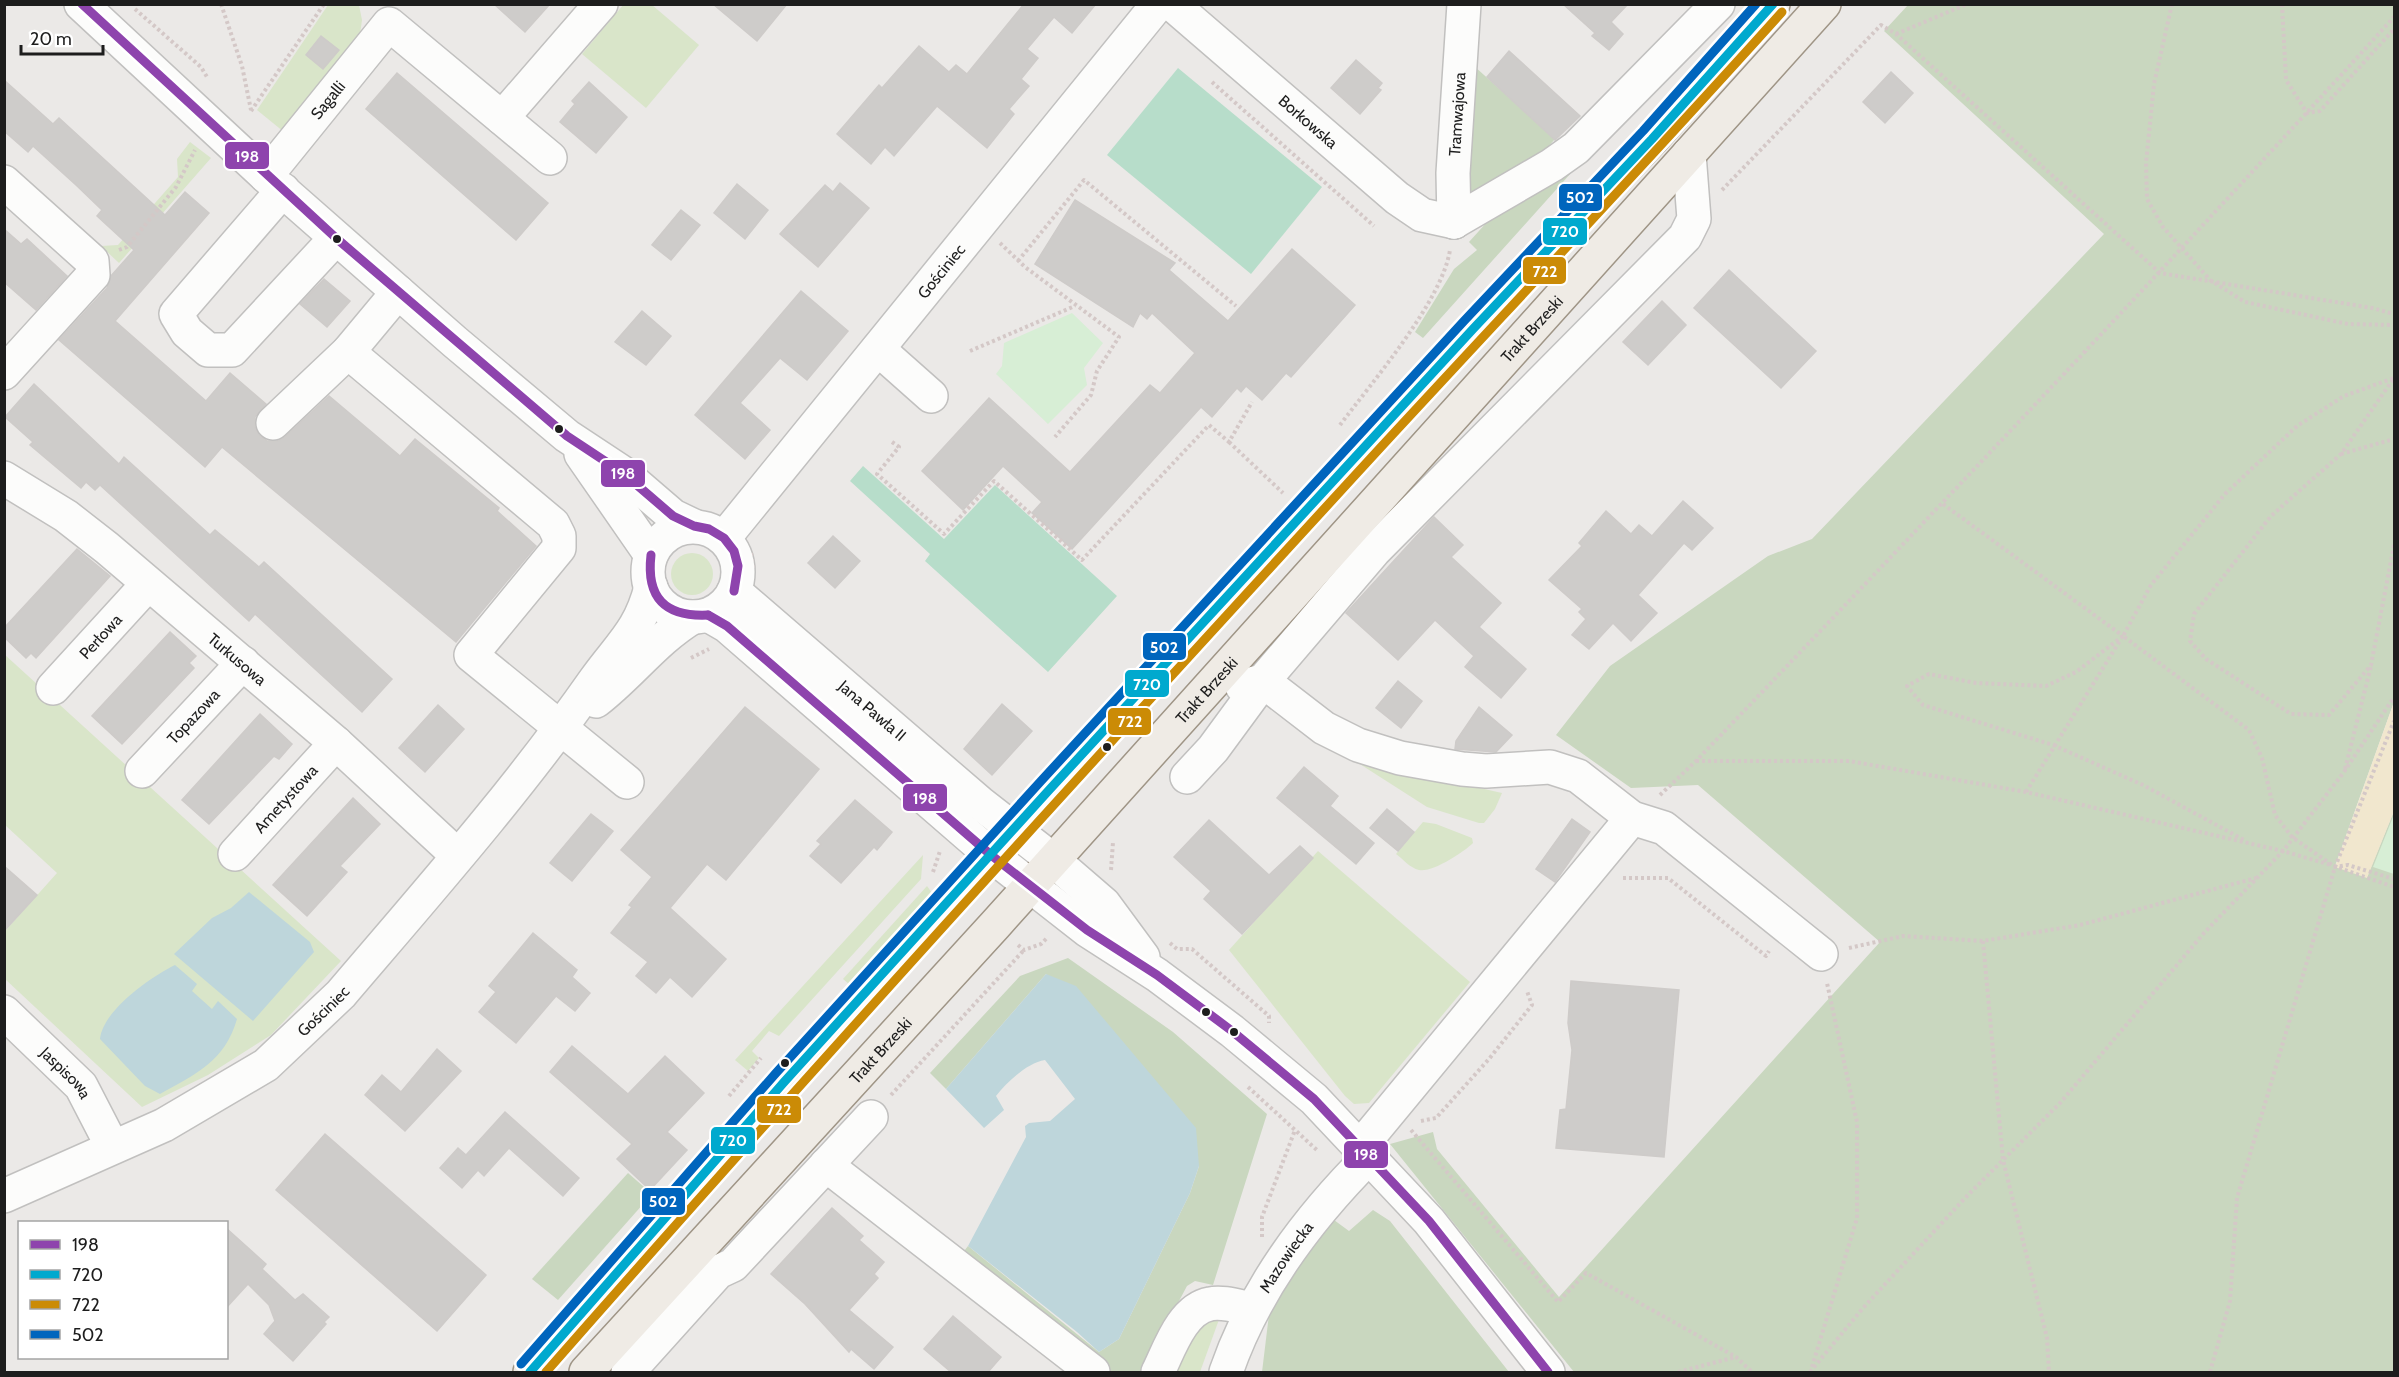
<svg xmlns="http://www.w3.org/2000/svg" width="2399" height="1377" viewBox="0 0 2399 1377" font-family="Cabin,sans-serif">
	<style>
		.grass { fill: #d9e5c9 }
		.forest { fill: #c9d7bf }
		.sand { fill: #f1e7ce }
		.park { fill: #d7eed5 }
		.pitch { fill: #b7ddca }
		.water { fill: #bed6db }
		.building { fill: #ceccca; stroke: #cecbc9; stroke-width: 1.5 }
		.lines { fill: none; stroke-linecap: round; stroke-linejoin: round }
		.minor-casing { stroke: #c1c0bf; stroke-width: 36 }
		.major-casing { stroke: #9f9586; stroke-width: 36 }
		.path { stroke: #d4c8c7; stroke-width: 4; stroke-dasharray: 3 3; stroke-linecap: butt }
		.minor { stroke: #fcfcfb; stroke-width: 33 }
		.major { stroke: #efebe5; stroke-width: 33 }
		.bus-1-casing { stroke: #fff; stroke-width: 14 }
		.bus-2-casing { stroke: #fff; stroke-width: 14 }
		.bus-3-casing { stroke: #fff; stroke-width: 14 }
		.bus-4-casing { stroke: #fff; stroke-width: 14 }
		.bus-1 { stroke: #8e44ad; stroke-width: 9 }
		.bus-2 { stroke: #00a9ce; stroke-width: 9 }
		.bus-3 { stroke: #cb8b06; stroke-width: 9 }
		.bus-4 { stroke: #0065bd; stroke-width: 9 }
		.bus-dot { fill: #1d1d1d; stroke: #fff; stroke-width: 2 }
		.labels { text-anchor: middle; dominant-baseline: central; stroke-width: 4.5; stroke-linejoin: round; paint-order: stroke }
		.street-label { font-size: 16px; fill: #1d1d1d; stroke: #fff }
		.line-badge { stroke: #fff; stroke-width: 2 }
		.badge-label { font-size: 16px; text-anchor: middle; font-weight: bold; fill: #fff }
	</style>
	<rect width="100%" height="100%" fill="#ebe9e7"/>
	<g class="grass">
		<polygon points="624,4 652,5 699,45 646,108 582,54"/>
		<polygon points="328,5 359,5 362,20 359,41 284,132 257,110"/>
		<polygon points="190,142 211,158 119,263 101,246 118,245 178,177 177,159"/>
		<circle cx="692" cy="574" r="21"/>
		<polygon points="4,654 341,961 271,1035 208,1075 142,1107 5,979 5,931 57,873 5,825"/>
		<polygon points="1352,759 1502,793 1495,809 1484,823 1479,823 1427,807"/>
		<path d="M 1423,822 L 1436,824 L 1472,838 L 1473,843 C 1464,852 1432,873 1419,870 C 1410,868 1403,859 1396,854 Z"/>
		<polygon points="1318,851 1470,982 1369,1103 1354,1104 1345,1096 1229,950"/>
		<polygon points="923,855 921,879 779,1036 769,1031 752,1051 759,1058 748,1071 735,1060"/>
		<polygon points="927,886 932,893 932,897 849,984 843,979"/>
		<polygon points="1221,1314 1200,1372 1172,1372 1194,1326"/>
	</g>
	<g class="forest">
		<polygon points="1908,5 2394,5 2394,702 2335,866 2367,877 2394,811 2394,1372 1574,1372 1390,1144 1433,1132 1437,1149 1559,1297 1880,942 1698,785 1631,788 1556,735 1610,666 1768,556 1812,539 2104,234 1884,31"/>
		<polygon points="1474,66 1555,139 1522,176 1488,188 1464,193"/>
		<polygon points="1580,163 1423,338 1415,332 1454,269 1477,250 1469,242 1497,211"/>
		<polygon points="1068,958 1173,1032 1267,1114 1213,1285 1195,1281 1187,1286 1141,1372 1111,1372 961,1255 968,1246 1099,1352 1119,1339 1190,1193 1199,1166 1046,974 946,1089 930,1073 1020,976"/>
		<polygon points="628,1173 652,1194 558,1300 532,1279"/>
		<polygon points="1373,1210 1390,1221 1509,1372 1262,1372 1271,1298 1334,1220 1349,1231"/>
	</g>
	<polygon class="sand" points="2394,702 2394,811 2367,878 2335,867"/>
	<g class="park">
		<polygon points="1072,313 1103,343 1084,368 1087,385 1048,424 996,374 1002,366 1004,343"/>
		<polygon points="2393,817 2394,818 2394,874 2373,867"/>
	</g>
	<g class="pitch">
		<polygon points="1178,68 1322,187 1251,274 1107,155"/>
		<polygon points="863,466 944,539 995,485 1117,596 1048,672 925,561 930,554 850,481"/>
	</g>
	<g class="water">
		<polygon points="249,892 310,942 314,952 253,1021 174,954 212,918 231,908"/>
		<path d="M 175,965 L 197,984 L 192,991 L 212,1009 L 218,1001 L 237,1019 C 225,1061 196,1074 160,1094 L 145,1086 L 100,1039 C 103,1010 151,977 175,965 Z"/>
		<path d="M 1046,974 L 1076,986 L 1196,1128 L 1199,1166 L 1190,1193 L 1119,1339 L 1099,1352 L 1077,1332 L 968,1246 L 1026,1137 L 1025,1126 L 1029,1123 L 1050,1121 L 1075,1099 L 1045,1060 C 1027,1063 1007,1082 996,1096 L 1004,1110 L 984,1128 L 946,1089 Z"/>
	</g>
	<g class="building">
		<polygon points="494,4 550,4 525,32"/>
		<polygon points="713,4 787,4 757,41"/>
		<polygon points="1024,4 1096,4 1072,33 1054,17 1027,49 1038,58 1021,79 1029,86 1009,109 1014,114 987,148 937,106 894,156 885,147 871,164 837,134 879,85 882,88 919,46 949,72 956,65 967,74"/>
		<polygon points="1563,4 1628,4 1611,22 1623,34 1609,50 1592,36 1595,33"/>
		<polygon points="321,36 339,50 323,69 306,55"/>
		<polygon points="1509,51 1580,116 1555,140 1487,77"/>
		<polygon points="1356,60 1382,83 1378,88 1381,90 1360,114 1331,88"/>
		<polygon points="1891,72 1913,93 1885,123 1863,102"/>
		<polygon points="397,73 548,203 516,240 366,109"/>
		<polygon points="4,80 53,124 59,118 165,215 185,192 209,213 115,321 206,401 230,373 266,404 255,417 255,427 259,435 267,441 277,441 285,437 329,396 400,456 415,439 499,508 497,511 536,546 456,642 222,447 205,467 59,340 107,288 111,276 134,250 97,216 102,210 76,185 33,146 28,152 4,131"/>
		<polygon points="589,82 627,117 596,153 560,122 575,104 572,101"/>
		<polygon points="840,183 869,208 818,267 780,234 825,185 833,192"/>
		<polygon points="737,184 768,210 745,239 714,213"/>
		<polygon points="1075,200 1175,263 1169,270 1228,321 1292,249 1355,305 1291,377 1286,373 1262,400 1246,386 1241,392 1237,388 1212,417 1201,407 1072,549 1032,513 1042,502 1003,466 963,510 922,471 989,398 1070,472 1150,385 1160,393 1195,353 1152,313 1147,319 1140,313 1133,327 1035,264"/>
		<polygon points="681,210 700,225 671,260 652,245"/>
		<polygon points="4,229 21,244 27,239 67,276 36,310 4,282"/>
		<polygon points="1729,270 1816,351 1781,388 1694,308"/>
		<polygon points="324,279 350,301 327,327 300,304"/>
		<polygon points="801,291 848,331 807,380 780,358 740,403 770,430 745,459 695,415"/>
		<polygon points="1662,301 1686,325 1648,365 1623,342"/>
		<polygon points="642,311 671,336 646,365 615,342"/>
		<polygon points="34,384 119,464 124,457 210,535 215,530 259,567 264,562 392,679 362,712 255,614 249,621 100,485 95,490 86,482 81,488 30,445 33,442 5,417"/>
		<polygon points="1683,501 1713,528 1692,550 1684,543 1638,595 1657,613 1631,641 1613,623 1589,649 1572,635 1586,619 1579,612 1582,609 1549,580 1582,546 1579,543 1606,511 1631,534 1639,525 1652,536"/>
		<polygon points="1434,517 1463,545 1451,557 1501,603 1479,627 1526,669 1501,698 1465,667 1474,656 1435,620 1398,660 1346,613"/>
		<polygon points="833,536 860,561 835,588 808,563"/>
		<polygon points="77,549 110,576 36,658 31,653 26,658 4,637 4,628"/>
		<polygon points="170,632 196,656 189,663 194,668 122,744 92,716"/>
		<polygon points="1398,681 1422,701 1401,728 1376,708"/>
		<polygon points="1002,704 1032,731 992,775 964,749"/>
		<polygon points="438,705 464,729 425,772 399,748"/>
		<polygon points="745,707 819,769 726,880 707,864 670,908 726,959 692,997 670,977 656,993 636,976 648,962 611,933 632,907 629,905 652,877 621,850"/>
		<polygon points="1479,707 1512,735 1496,752 1455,749 1456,741"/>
		<polygon points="260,714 292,744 279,759 274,756 209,824 182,800"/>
		<polygon points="1304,767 1338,796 1330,806 1374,843 1356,864 1277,798"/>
		<polygon points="353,798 380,824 340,866 347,872 307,916 273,885"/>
		<polygon points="855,800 892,832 877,850 874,847 841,883 810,856 821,844 817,841"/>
		<polygon points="1387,809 1414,832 1398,851 1370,828"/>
		<polygon points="591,814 613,831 572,881 550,863"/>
		<polygon points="1572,819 1590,832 1555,882 1536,869"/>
		<polygon points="1209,820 1269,875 1300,846 1313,858 1242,934 1204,899 1211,891 1174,857"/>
		<polygon points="4,866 37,895 4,931"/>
		<polygon points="533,933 577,970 572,977 590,993 575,1011 556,996 516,1043 479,1012 496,992 489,986"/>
		<polygon points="1571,981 1679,990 1664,1157 1556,1148 1560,1110 1566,1109 1572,1050 1568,1023"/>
		<polygon points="572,1046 628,1094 665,1056 704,1093 667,1132 687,1150 650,1190 617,1159 632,1144 550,1072"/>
		<polygon points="437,1049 461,1071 405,1131 365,1095 382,1075 401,1092"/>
		<polygon points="505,1112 579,1178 563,1196 509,1148 484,1176 478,1170 462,1188 440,1168 458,1148 466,1155"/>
		<polygon points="325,1134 486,1275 437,1331 276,1190"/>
		<polygon points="832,1208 863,1236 859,1240 884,1262 874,1274 878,1278 849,1310 893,1347 874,1369 851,1349 849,1352 805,1304 771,1274"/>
		<polygon points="226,1228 266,1264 262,1269 295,1300 303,1294 329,1317 324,1322 326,1324 293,1361 264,1334 275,1321 269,1305 248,1284 226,1308"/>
		<polygon points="953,1316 1001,1357 988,1372 951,1372 924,1349"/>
	</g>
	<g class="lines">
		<g class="minor-casing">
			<g id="minor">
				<polyline points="81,4 266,176 455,342 567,436 623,473 673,516 694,526"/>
				<path id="s1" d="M 1172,4 L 1397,198 L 1422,215 L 1454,222"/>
				<polyline points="502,118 601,4"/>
				<path id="s2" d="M 266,176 L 389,24 L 550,158"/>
				<polyline points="4,182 92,261 93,275 4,373"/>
				<polyline points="283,190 176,314 187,332 208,350 232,350 336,238"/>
				<polyline points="1454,222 1552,165 1576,148 1718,4"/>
				<path id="s3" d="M 1454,222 L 1453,173 L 1464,4"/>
				<polyline points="878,349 931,396"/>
				<polyline points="348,352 553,524 559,536 559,548 471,655 627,782"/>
				<polyline points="273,423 348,352 398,292"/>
				<polyline points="581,454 651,555"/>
				<path id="s4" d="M 4,478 L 66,516 L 107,548 L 336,743 L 457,855"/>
				<circle cx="693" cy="572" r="45"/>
				<path id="s5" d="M 724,538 L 1158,4"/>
				<path id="s6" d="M 734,591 L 980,803 L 1053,860 L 1104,904 L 1143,957"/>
				<polyline points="708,615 727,626 991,855 1087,930 1157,975 1232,1031 1314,1099 1429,1221 1548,1372"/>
				<polyline points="1242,686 1263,681 1324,728 1358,745 1400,758 1462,769 1486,771 1550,767 1578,776 1632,818 1664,828 1821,954"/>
				<path id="s7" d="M 53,688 L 148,584"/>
				<path d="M 596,701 C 630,675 656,639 693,617"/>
				<path id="s8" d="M 142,771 L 243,663"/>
				<polyline points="1187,777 1213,749 1263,681 1374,551 1685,237 1694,219 1689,154"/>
				<path id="s9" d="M 235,854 L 336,743"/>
				<path id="s10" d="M 4,1012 L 81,1086 L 112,1146"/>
				<polyline points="1361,1146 1632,818"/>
				<polyline points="826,1165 1093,1372"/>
				<path id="s11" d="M 4,1196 L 164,1125 L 266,1065 L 341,994 C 428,892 518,790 595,680 C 620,645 640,631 651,587"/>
				<polyline points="628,1372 718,1272 733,1265 871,1117"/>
				<path d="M 1158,1372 C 1169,1350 1182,1309 1210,1304 C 1223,1301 1240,1307 1252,1309"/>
				<path id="s12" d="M 1226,1372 C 1255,1288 1308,1218 1370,1156"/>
			</g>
		</g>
		<g class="major-casing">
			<g id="major">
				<polyline points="530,1372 785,1081 1050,789 1473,329 1652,139 1773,4"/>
				<path id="s13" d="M 586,1372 L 995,925 L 1824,4"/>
			</g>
		</g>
		<g class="path">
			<polyline points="221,4 242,66 251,110"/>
			<polyline points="2172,4 2154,84 2146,163 2147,199 2163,227 2210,280 2245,302 2348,324 2394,325"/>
			<polyline points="2282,4 2286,80 2307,113 2320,111 2394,29"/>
			<polyline points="135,9 201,67 207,77"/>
			<polyline points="1896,34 1967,4"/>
			<polyline points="1212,82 1374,226"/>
			<polyline points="251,111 324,4"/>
			<polyline points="1722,190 1881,25 1896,34 2160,273 2372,308 2394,314"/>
			<polyline points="1000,243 1025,267 1119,337 1097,371 1091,395 1055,437"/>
			<polyline points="119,250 127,247 176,187 195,150"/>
			<polyline points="1018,261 1084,180 1236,306"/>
			<polyline points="970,351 1075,306"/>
			<path d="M 1340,425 C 1373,381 1442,301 1450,250"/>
			<polyline points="892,442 899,447 877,474 944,534 994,481 1082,560 1209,425 1229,442 1252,402"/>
			<polyline points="1229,442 1283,493"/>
			<polyline points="2341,454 2394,439"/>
			<polyline points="1943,504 2123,636"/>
			<polyline points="2394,545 2371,665 2329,715 2291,714 2206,659 2190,641 2194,614 2271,516 2341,454 2394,378 2344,396 2297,426 2225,494 2151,585 2123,636 2249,730 2262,758 2275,815 2292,837 2335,867 2348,865 2394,879"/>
			<polyline points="751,553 753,569"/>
			<polyline points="2123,636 2076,672 2046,686 1976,683 1929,674 1907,686 1923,705 2053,745 2143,785 2244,840"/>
			<polyline points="691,658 709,649"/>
			<polyline points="1696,761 1849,761 2026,792 2283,851 2331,865"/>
			<polyline points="2345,769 2371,666"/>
			<polyline points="2026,792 2121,639"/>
			<path d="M 1660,795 L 1696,761 C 1932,515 2166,268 2394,17"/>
			<polyline points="2339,868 2394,887"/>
			<polyline points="1111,870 1113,842"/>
			<polyline points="933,872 940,851"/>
			<polyline points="1623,878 1668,878 1766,956 1769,951"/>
			<polyline points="1983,941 2003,1160 2047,1338 2049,1372"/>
			<polyline points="1170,943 1177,949 1192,949 1269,1016 1269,1023"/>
			<polyline points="1018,945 1024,950 1041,944 1047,938"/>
			<polyline points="1849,948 1903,936 1983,941 2080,925 2256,878"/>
			<polyline points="1248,1087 1318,1151"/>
			<polyline points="891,1095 1024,950"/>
			<polyline points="729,1096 761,1058"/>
			<polyline points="1421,1121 1436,1118 1489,1059 1532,1005 1527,991"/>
			<polyline points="1411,1130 1558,1302 1586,1273 1736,1357 1752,1372"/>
			<polyline points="1262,1237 1262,1217 1295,1130"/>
			<polyline points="1812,1367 1857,1218 1857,1122 1827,983"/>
			<polyline points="1678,1372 1736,1357"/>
			<polyline points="1810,1372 1863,1308 1966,1197 2061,1102 2204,933 2283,851 2344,772 2394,697"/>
			<polyline points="2210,1372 2230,1301 2237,1198 2335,867 2394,721"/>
		</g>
		<use href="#minor" class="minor"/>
		<use href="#major" class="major"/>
		<g class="bus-1-casing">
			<g id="bus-1">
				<polyline points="82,4 336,238 567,436 623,473 673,516 694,526 709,529 724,538 734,551 738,566 734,591"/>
				<path d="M 651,555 C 646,598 665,617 708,615"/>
				<polyline points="708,615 727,626 991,855 1087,930 1157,975 1232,1031 1314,1099 1429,1221 1548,1372"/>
			</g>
		</g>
		<g class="bus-2-casing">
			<polyline id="bus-2" points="530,1372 785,1081 1050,789 1473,329 1652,139 1773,4"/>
		</g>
		<g class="bus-3-casing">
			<path id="bus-3" d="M 546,1372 C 820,1060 1100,753 1381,447 C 1515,302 1650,159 1782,12"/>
		</g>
		<g class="bus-4-casing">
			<polyline id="bus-4" points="521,1364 776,1073 1041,781 1464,321 1643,131 1756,4"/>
		</g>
		<use href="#bus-1" class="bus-1"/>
		<use href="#bus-2" class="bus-2"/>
		<use href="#bus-3" class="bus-3"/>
		<use href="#bus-4" class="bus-4"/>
	</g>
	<g class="bus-dot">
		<circle cx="337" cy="239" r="5"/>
		<circle cx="559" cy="429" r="5"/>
		<circle cx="1107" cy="747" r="5"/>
		<circle cx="1206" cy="1012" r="5"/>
		<circle cx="1234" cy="1032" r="5"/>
		<circle cx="785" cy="1063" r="5"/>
	</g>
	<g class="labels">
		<g class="street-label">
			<text stroke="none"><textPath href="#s2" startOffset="98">Sagalli</textPath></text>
			<text stroke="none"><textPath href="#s3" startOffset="108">Tramwajowa</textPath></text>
			<text stroke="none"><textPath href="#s1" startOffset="180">Borkowska</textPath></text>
			<text stroke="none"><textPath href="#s5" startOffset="344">Gościniec</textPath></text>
			<text stroke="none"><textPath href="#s13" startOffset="1408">Trakt Brzeski</textPath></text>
			<text stroke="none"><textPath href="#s7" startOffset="70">Perłowa</textPath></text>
			<text stroke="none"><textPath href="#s4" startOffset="296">Turkusowa</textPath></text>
			<text stroke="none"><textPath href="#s13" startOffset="922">Trakt Brzeski</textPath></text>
			<text stroke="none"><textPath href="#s6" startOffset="183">Jana Pawła II</textPath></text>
			<text stroke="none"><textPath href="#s8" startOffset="75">Topazowa</textPath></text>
			<text stroke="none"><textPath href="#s9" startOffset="75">Ametystowa</textPath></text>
			<text stroke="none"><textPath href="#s11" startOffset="372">Gościniec</textPath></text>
			<text stroke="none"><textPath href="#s13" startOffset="436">Trakt Brzeski</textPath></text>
			<text stroke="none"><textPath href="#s10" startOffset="87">Jaspisowa</textPath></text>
			<text stroke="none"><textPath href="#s12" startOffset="130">Mazowiecka</textPath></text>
		</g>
	</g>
	<g class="line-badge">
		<rect x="224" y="141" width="46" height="29" rx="6" fill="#8e44ad"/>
		<rect x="1558" y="183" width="45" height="29" rx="6" fill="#0065bd"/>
		<rect x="1542" y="217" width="46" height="29" rx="6" fill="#00a9ce"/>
		<rect x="1522" y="256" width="45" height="29" rx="6" fill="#cb8b06"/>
		<rect x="600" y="459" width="46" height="29" rx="6" fill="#8e44ad"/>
		<rect x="1142" y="632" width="45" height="29" rx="6" fill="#0065bd"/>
		<rect x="1124" y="669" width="46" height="29" rx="6" fill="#00a9ce"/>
		<rect x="1107" y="707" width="45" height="29" rx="6" fill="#cb8b06"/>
		<rect x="902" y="783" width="46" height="29" rx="6" fill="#8e44ad"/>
		<rect x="756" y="1095" width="46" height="29" rx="6" fill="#cb8b06"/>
		<rect x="710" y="1126" width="46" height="29" rx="6" fill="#00a9ce"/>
		<rect x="1343" y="1140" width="46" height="29" rx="6" fill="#8e44ad"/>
		<rect x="641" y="1187" width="45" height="29" rx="6" fill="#0065bd"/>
	</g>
	<g class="badge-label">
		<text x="247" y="162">198</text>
		<text x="1580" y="203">502</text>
		<text x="1565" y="237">720</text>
		<text x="1545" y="277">722</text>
		<text x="623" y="479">198</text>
		<text x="1164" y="653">502</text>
		<text x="1147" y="690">720</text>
		<text x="1130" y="727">722</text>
		<text x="925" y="804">198</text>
		<text x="779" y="1115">722</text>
		<text x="733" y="1146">720</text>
		<text x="1366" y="1160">198</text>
		<text x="663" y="1207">502</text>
	</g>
	<rect width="2399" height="1377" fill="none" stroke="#1d1d1d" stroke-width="12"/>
	<rect x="18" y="1221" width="210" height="138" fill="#ffffff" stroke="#a5a5a5" stroke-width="1.5"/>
	<rect x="30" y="1240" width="30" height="9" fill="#8e44ad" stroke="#a5a5a5" stroke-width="1.5"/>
	<text x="72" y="1251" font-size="18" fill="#1d1d1d">198</text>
	<rect x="30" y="1270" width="30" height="9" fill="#00a9ce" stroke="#a5a5a5" stroke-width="1.5"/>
	<text x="72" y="1281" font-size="18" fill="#1d1d1d">720</text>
	<rect x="30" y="1300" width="30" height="9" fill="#cb8b06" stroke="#a5a5a5" stroke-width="1.5"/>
	<text x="72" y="1311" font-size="18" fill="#1d1d1d">722</text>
	<rect x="30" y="1330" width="30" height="9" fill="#0065bd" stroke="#a5a5a5" stroke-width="1.5"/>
	<text x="72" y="1341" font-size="18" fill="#1d1d1d">502</text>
	<path d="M21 45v9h82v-9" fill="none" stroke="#1d1d1d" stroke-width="3"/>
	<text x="30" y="45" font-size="18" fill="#1d1d1d" stroke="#ffffff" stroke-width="4.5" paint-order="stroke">20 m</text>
</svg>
